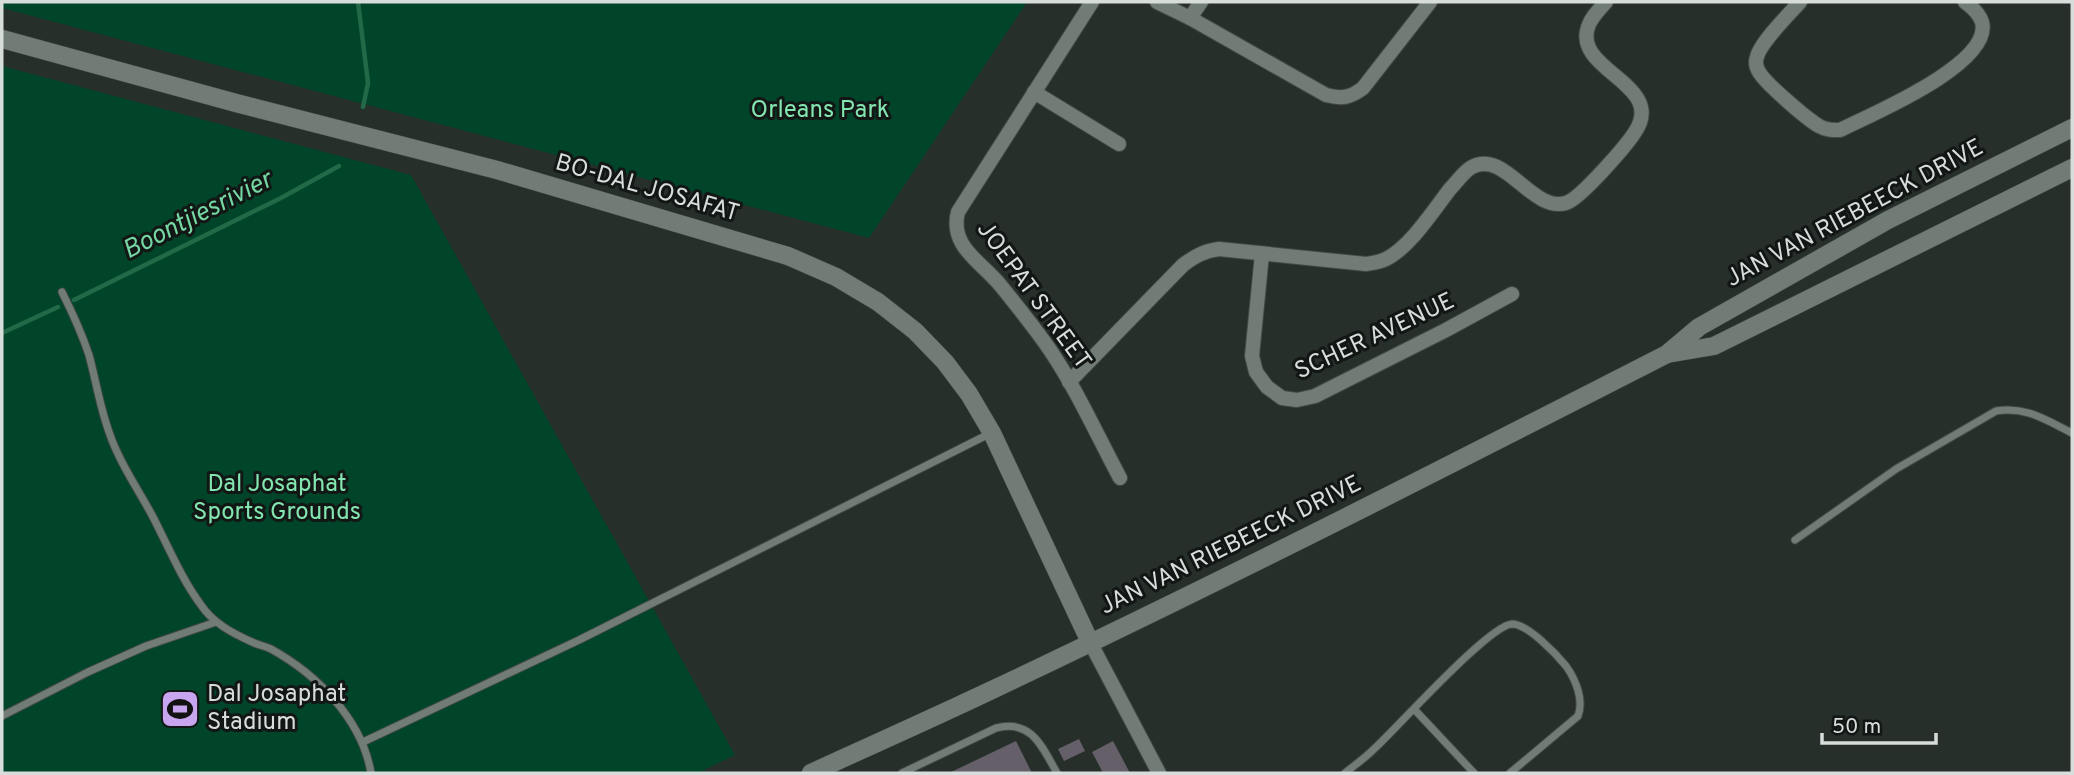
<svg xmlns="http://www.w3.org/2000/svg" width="2074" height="775" viewBox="0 0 2074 775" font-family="Overpass,sans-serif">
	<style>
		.green { fill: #004529 }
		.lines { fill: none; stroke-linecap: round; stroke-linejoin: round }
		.stream { stroke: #216947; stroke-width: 4.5 }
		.building { fill: #645f69 }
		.service-casing { stroke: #434a46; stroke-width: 9 }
		.minor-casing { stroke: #434a46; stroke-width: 16 }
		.tertiary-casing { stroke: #434a46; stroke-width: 19 }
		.secondary-casing { stroke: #434a46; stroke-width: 19 }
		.service { stroke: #727c76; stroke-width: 7 }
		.minor { stroke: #727c76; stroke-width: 14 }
		.tertiary { stroke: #727c76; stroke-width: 18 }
		.secondary { stroke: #727c76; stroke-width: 18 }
		.labels { text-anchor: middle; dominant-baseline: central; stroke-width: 6; stroke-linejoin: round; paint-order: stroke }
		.park-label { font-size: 24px; fill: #83e5b0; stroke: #121614 }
		.street-label { font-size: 24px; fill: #d7ddda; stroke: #121614 }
		.poi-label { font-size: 24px; fill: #d7ddda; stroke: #121614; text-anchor: start }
		.water-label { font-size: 26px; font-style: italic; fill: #75d7a3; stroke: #121614 }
	</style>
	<rect width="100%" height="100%" fill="#262f2a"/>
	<g class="green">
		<polygon points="2,2 1027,2 869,238 2,8"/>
		<polygon points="2,66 411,175 735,755 698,773 2,773"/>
	</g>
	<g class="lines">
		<g class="stream">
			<polyline points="358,2 368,83 363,107"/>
			<polyline points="74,300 281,198 339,166"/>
			<polyline points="2,333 58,307"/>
		</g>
	</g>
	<g class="building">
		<polygon points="1079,739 1085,751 1064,761 1058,749"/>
		<polygon points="1016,741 1032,773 949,773"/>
		<polygon points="1113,741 1130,773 1103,773 1092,752"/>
	</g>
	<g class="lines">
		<g class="service-casing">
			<g id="service">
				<path d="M 62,292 C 72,312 82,334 89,355 C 96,381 100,407 109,432 C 119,462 138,489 153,517 C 168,546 181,578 201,605 C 213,623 232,633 252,642 C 258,645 265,646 271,649 C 318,675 362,720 371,773"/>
				<path d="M 1795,540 L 1896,469 L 1996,411 C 2026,406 2046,420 2072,433"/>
				<polyline points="1414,709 1474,773"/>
				<polyline points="2,716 88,672 146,646 216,622"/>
				<polyline points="363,742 579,640 991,433"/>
				<path d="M 902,773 L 996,728 C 1032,719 1042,747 1057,773"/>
				<path d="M 1345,773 C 1355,765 1365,758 1374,749 C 1397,728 1489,625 1512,624 C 1528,624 1557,655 1566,666 C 1576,680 1584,700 1578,716 L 1510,773"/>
			</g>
		</g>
		<g class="minor-casing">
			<g id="minor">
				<path d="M 1092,2 L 958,212 C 949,247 982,262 1001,286 C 1018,307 1035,328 1050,350 C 1077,390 1097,435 1120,478"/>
				<path d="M 1157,2 L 1190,18 L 1326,95 C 1342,99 1350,98 1363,88 L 1430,2"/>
				<path d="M 1800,2 C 1789,14 1760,43 1757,57 C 1755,62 1756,67 1759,72 C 1766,84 1807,119 1819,126 C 1826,130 1832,130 1840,130 C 1870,115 1993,64 1982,22 C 1979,13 1972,7 1965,2"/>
				<polyline points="1190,18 1201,2"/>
				<polyline points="1034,92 1119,144"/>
				<polyline points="1262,254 1252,356 1256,372 1267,387 1282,398 1297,400 1315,396 1446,330 1512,294"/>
				<path d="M 1069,382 L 1183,265 C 1195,256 1204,251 1219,249 L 1366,264 C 1372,263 1380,262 1386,259 C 1410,247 1433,211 1450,189 C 1457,182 1464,171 1472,167 C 1505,149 1532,213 1566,203 C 1580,199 1626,146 1635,132 C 1667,84 1573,71 1588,27 C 1591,17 1599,10 1606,2"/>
				<polyline points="1090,642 1159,773"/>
			</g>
		</g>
		<g class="tertiary-casing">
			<polyline id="tertiary" points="2,39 236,103 497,170 788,256 836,277 878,302 915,331 945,362 969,394 992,433 1090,642"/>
		</g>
		<g class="secondary-casing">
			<g id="secondary">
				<polyline points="1667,354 1714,346 2072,168"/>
				<path d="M 811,773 C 872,745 933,718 994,689 C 1221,582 1444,468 1667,354 L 1699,327 L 1888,220 L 2072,128"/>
			</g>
		</g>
		<use href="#service" class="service"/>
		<use href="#minor" class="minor"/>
		<use href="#tertiary" class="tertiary"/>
		<use href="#secondary" class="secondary"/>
	</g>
	<defs>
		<g id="stadium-square" transform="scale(2.0125)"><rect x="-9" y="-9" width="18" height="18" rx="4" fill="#c8a5ef" stroke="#121614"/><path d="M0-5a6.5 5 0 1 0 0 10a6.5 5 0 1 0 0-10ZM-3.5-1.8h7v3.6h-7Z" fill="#111"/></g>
	</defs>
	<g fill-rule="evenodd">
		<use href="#stadium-square" x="180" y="709"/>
	</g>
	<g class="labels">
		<g class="park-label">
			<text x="820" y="111">Orleans Park</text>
			<text x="277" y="485">Dal Josaphat<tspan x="277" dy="28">Sports Grounds</tspan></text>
		</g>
		<g class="street-label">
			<text transform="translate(647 189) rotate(16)">BO-DAL JOSAFAT</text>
			<text transform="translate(1855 214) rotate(-28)">JAN VAN RIEBEECK DRIVE</text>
			<text transform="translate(1033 296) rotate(54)">JOEPAT STREET</text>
			<text transform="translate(1375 337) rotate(-25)">SCHER AVENUE</text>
			<text transform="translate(1231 546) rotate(-26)">JAN VAN RIEBEECK DRIVE</text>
		</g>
		<g class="poi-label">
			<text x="207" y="695">Dal Josaphat<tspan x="207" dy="28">Stadium</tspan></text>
		</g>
		<g class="water-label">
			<text transform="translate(198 216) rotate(-27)">Boontjiesrivier</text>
		</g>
	</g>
	<rect width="2074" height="775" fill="none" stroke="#d7ddda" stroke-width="7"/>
	<path d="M1822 733v10h114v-10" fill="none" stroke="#d7ddda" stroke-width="3.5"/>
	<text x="1832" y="733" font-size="21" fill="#d7ddda" stroke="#121614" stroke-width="5" paint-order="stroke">50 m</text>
</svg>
